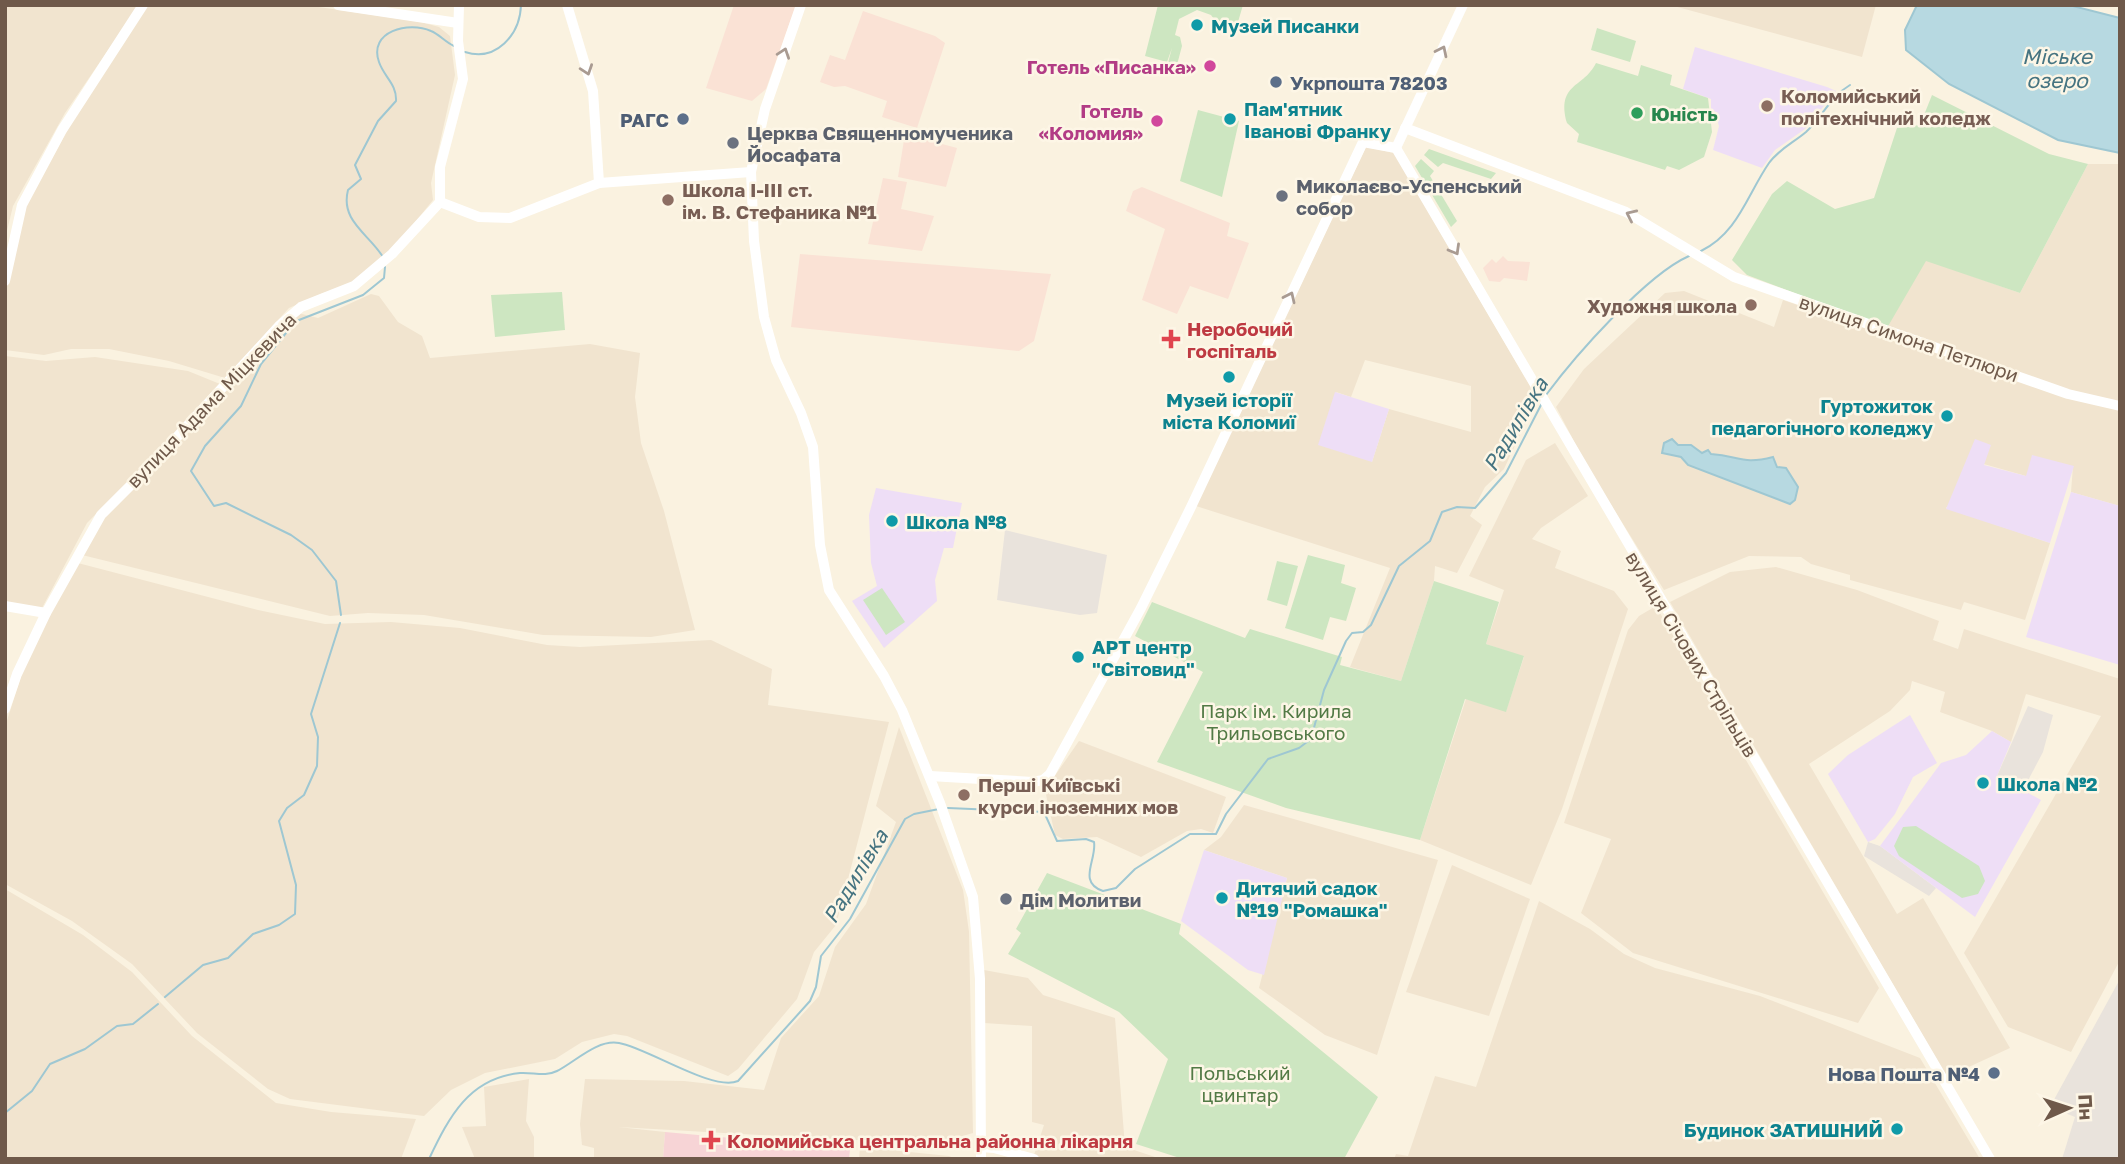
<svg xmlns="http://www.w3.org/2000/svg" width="2125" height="1164" viewBox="0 0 2125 1164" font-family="'Golos Text',sans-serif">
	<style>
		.residential { fill: #f1e4cf; fill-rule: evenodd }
		.commercial { fill: #fae2d5 }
		.industrial { fill: #e9e3dc }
		.education { fill: #eedef6 }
		.medical { fill: #f7d4d6 }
		.green { fill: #cde6c1 }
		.water { fill: #b7d9e1; stroke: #9ec7d2; stroke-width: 2 }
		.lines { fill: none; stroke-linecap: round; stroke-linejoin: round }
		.stream { stroke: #9ec7d2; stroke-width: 2 }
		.secondary { stroke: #fff; stroke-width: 10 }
		.oneway { stroke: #a99b92 }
		.culture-dot { fill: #0f9aa8; stroke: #fdf6e6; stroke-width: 2.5 }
		.hotel-dot { fill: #d1479c; stroke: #fdf6e6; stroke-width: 2.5 }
		.service-dot { fill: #5c6f8a; stroke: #fdf6e6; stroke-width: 2.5 }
		.education-dot { fill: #8d6e63; stroke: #fdf6e6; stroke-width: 2.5 }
		.leisure-dot { fill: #2e9e5b; stroke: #fdf6e6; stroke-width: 2.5 }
		.worship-dot { fill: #6b7280; stroke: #fdf6e6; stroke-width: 2.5 }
		.health-dot { fill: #e0444e; stroke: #fdf6e6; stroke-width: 2.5 }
		.labels { text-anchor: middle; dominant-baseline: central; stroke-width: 5; stroke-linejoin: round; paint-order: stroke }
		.culture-label { font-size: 19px; font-weight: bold; fill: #0d838f; stroke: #fdf6e6; text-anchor: start }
		.hotel-label { font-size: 19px; font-weight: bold; fill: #b23c85; stroke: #fdf6e6; text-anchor: end }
		.service-label { font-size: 19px; font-weight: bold; fill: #4e5e75; stroke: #fdf6e6; text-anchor: end }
		.education-label { font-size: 19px; font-weight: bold; fill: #785e54; stroke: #fdf6e6; text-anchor: start }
		.leisure-label { font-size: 19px; font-weight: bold; fill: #27864d; stroke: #fdf6e6; text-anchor: start }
		.worship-label { font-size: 19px; font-weight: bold; fill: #5b616d; stroke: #fdf6e6; text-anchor: start }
		.health-label { font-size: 19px; font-weight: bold; fill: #be3a42; stroke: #fdf6e6; text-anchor: start }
		.street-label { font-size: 19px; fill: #6f594a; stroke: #fdf6e6 }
		.park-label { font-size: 19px; fill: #527a45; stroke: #fdf6e6 }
		.water-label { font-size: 21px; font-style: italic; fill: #467481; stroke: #fdf6e6 }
	</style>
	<rect width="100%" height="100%" fill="#faf2e0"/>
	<g class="residential">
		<polygon points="5,5 139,5 65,113 13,206 5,239"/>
		<polygon points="147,5 305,5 421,22 439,27 450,36 455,75 431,183 433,200 399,242 346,288 323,293 289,308 225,378 169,361 109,349 71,349 44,355 5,350 5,295 9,263 23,211 88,93"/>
		<polygon points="1670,5 1876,5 1862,57"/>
		<path d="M 1366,147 L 1394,153 L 1537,398 L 1504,469 L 1485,487 L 1470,516 L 1482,525 L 1457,573 L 1435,566 L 1434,581 L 1401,681 L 1350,667 L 1390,568 L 1196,506 ZM 1365,360 L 1471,386 L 1471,432 L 1389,409 L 1372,462 L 1336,392 L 1351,397 Z"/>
		<polygon points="2088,164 2120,164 2120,506 2071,492 2073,466 2026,476 1984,464 1946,508 2050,543 2025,620 1964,602 1961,610 1850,580 1850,575 1811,564 1801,557 1749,556 1664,590 1587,466 1556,407 1584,369 1665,293 1684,291 1774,327 1783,300 1880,333 1926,260 2020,293"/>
		<polygon points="371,294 379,296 398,322 422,336 430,358 590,344 640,353 635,397 641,443 664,511 695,630 651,637 543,635 424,615 368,613 330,616 82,555 105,512 135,485 298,313 318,318"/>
		<polygon points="5,356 46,361 95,357 188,371 220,384 186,423 87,523 42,608 5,602"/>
		<polygon points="1555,443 1588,496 1541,528 1532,539 1561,551 1555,568 1614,591 1628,609 1562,809 1531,885 1420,840 1466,699 1506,711 1524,657 1486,644 1504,590 1469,576 1526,460"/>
		<polygon points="74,562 258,610 325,624 391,622 460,628 547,645 580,647 711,640 772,669 768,705 889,722 836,925 814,952 797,999 738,1069 728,1076 627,1036 614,1034 582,1042 555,1059 485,1073 451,1090 424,1116 290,1099 268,1089 197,1033 132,964 72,921 5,884 5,727 23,670"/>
		<polygon points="1776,567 1857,590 1939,621 1933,640 1958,649 1964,629 2120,679 2120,960 2071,1052 2008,1027 1964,953 2101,716 2026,694 2011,742 1992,731 1940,712 1945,692 1912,681 1910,690 1890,711 1809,764 1897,914 1923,898 2010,1048 1947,1077 1670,602 1730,572"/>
		<polygon points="1656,606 1879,988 1858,1023 1633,953 1581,913 1611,839 1564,823 1628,630 1639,616"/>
		<polygon points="899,727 963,890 969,932 973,1133 949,1140 850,1140 618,1127 665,1132 663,1159 594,1159 594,1148 582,1145 580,1124 585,1079 684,1081 764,1090 781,1038 819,996 835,947 866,904 896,822 876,806"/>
		<polygon points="1079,741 1226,797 1213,833 1201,829 1187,831 1141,857 1097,837 1063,839 1055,835 1045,790"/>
		<polygon points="1244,805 1438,860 1377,1055 1325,1035 1259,988 1287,878 1204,850 1221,837"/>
		<polygon points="1452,865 1530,899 1489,1016 1406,992"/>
		<polygon points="5,889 83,935 132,972 192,1036 276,1103 331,1112 416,1119 401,1159 5,1159"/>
		<polygon points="1539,901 1590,929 1624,954 1655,968 1760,996 1920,1058 1980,1159 1394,1159 1396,1154 1408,1156 1435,1076 1476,1087"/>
		<polygon points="984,970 1028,978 1043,995 1115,1018 1125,1147 1161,1159 1046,1159 1034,1155 1044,1125 1032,1122 1032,1026 984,1023"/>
		<polygon points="529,1079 526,1121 534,1137 534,1159 475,1159 462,1127 486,1126 484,1087"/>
		<polygon points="860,1147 949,1156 956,1159 859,1159"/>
	</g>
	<g class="commercial">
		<polygon points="734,5 796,5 766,89 752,101 706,88"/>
		<polygon points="863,11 935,36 945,43 917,128 882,117 887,101 845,86 834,87 820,82 830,55 845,60"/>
		<polygon points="905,134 957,148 946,187 898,177"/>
		<polygon points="883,178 907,182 901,209 934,216 922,251 868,244"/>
		<polygon points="1142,187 1230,223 1227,236 1249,243 1228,299 1190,286 1177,314 1142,300 1165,229 1126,211 1133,191"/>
		<polygon points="800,254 1051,274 1034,341 1019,351 791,327"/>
		<polygon points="1503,256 1508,261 1530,262 1527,281 1504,278 1500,282 1489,281 1483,268 1492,259 1496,263"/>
	</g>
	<g class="industrial">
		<polygon points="1005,530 1107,555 1097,613 1080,615 997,600"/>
		<polygon points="2028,706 2053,715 2043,752 2023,790 1997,776"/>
		<polygon points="1868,842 1880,846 1936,888 1929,896 1864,856"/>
		<polygon points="2120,979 2120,1159 2062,1159 2075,1117 2050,1107"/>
	</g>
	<g class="education">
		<polygon points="1695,47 1827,87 1836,91 1805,129 1775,150 1762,168 1713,150 1719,126 1714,110 1711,110 1711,99 1683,89"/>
		<polygon points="1335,392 1389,409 1372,462 1318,445"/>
		<polygon points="1975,439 1991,445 1984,465 2026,476 2032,455 2074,466 2050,543 1946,509"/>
		<polygon points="876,488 962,503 953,548 944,548 935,580 937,601 884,648 852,601 877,586 871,563 869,515"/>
		<polygon points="2071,492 2120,506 2120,665 2026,637"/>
		<polygon points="1910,715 1937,763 1913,777 1895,814 1875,839 1868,842 1828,774 1848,755"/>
		<polygon points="1992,731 2011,742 1997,776 2041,800 1975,917 1880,846 1941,763 1966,755"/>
		<polygon points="1204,850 1287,878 1264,975 1248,970 1181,921"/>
	</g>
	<polygon class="medical" points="665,1132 850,1149 849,1159 663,1159"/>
	<g class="green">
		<polygon points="1158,5 1243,5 1235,32 1221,29 1211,15 1197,10 1179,19 1175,35 1180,37 1182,46 1174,76 1165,74 1172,48 1167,62 1145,56"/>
		<polygon points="1597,28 1636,41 1630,62 1591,50"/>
		<path d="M 1596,63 L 1638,76 L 1641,65 L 1672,75 L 1670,85 L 1708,98 L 1712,132 L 1704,157 L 1679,170 L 1667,166 L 1665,170 L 1577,142 L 1579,134 L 1567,123 C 1556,83 1584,88 1596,63 Z"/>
		<polygon points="1932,95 2049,154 2088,164 2020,293 1926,261 1887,328 1747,275 1732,260 1772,194 1787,181 1835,209 1874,198 1897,128 1920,125"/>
		<polygon points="1198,110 1239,121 1222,197 1180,181"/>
		<polygon points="1429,149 1496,173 1491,179 1443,163 1438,167 1424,155"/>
		<polygon points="1421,159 1434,171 1430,176 1457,221 1451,227 1415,166"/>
		<polygon points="562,292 565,330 495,337 491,295"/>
		<polygon points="1308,555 1345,565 1341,583 1356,588 1346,621 1330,617 1323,640 1285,628"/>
		<polygon points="1277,561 1298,566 1287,606 1267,600"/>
		<polygon points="1434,581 1499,602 1486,644 1524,656 1506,712 1465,699 1420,840 1286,808 1157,762 1203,672 1135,636 1152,602 1245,638 1250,629 1342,657 1340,665 1401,681"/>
		<polygon points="882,588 905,622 886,635 863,600"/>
		<polygon points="1916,826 1979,866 1985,881 1978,894 1962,898 1899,856 1894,846 1903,827"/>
		<polygon points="1047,873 1181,924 1179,934 1378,1097 1344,1159 1183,1159 1136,1144 1168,1059 1119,1012 1008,954 1021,933 1016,929"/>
	</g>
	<g class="water">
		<polygon points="1917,5 2069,5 2120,18 2120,153 2058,140 1949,84 1906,50 1905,30"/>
		<path d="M 1672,439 L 1678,445 L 1691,445 L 1702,453 L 1708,450 L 1711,454 C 1740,456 1742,465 1773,457 L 1777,467 L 1786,468 L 1798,487 L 1795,500 L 1790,504 L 1688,465 L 1681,457 L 1662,453 L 1664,443 Z"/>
	</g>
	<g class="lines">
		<g class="stream">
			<path d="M 465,52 C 496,62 520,35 521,5"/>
			<path d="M 1701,251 C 1738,233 1747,195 1769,163 C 1779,149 1793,143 1806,132 C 1822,117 1831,96 1850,85"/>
			<path d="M 383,257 C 369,234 340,221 348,190 L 361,179 L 355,165 L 378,121 L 396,101 C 397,84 384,77 379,62 C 368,31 409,21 431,31 C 439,34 445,42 454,46"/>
			<path d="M 1546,395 C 1575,356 1646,275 1689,256"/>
			<polyline points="341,615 336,581 312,550 291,535 226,503 214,506 191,471 205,446 241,406 261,364 290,328 299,320 363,295 384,278 385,267"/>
			<path d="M 948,808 L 1044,812 L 1057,841 L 1086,839 L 1094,842 C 1097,860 1077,882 1103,891 L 1116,888 L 1135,869 L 1190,834 L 1216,834 L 1226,814 L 1268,759 L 1299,748 L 1311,739 L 1324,690 L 1346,641 L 1352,633 L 1363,632 L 1371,625 L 1399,566 L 1430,541 L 1442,512 L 1457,507 L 1475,508 L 1506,473 L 1542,403"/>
			<polyline points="165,997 203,965 228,958 253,934 279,925 295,914 296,885 279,821 287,808 304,795 317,766 318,737 311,714 340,623"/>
			<polyline points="5,1113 32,1091 50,1064 85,1049 117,1026 133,1024 158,1004"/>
			<path d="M 429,1159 C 449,1117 469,1078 520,1073 C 533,1072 545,1077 557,1071 C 575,1062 597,1039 619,1043 C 648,1048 713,1092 738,1081 L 810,1001 L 816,987 L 821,956 L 850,919 L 905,819 L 914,814 L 939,809"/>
		</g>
		<g class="secondary">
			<polyline points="338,5 458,23"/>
			<polyline points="567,5 593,91 599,183"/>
			<polyline points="801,5 765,109 751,172 754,241 764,317 776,360 801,413 813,447 820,545 829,590 884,676 902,710 940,803 973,897 980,979 981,1159"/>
			<polyline points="1405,128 1626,212 1734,277 2068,394 2120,406"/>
			<polyline points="1396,148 1990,1159"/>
			<polyline points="1396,148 1463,5"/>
			<polyline points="440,202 479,217 510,218 599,183 751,172"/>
			<polyline points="440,202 440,167 463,79 458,41 459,5"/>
			<polyline points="5,281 22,205 62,130 143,5"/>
			<polyline points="5,606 46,613"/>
			<polyline points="5,709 17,674 46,613 101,515 154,462 280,325 301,307 354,286 392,254 440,202"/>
			<polyline points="930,776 1033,782 1043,780 1050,774 1141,608 1191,507 1363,142 1396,148"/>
			<polyline points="981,1147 994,1148 1034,1159"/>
		</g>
	</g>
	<defs><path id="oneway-chevron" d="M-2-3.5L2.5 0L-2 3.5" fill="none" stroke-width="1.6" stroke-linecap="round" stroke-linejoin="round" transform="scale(1.75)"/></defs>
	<g class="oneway">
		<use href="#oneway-chevron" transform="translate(1442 51) rotate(-64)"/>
		<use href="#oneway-chevron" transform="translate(784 53) rotate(-71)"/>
		<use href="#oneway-chevron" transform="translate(587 70) rotate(71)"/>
		<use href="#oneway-chevron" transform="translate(1631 215) rotate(-155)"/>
		<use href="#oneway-chevron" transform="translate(1455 250) rotate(60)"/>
		<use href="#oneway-chevron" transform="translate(1290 297) rotate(-65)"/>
	</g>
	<g class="culture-dot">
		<circle cx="1197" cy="25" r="7"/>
		<circle cx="1230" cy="119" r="7"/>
		<circle cx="1229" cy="377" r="7"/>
		<circle cx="1947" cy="416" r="7"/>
		<circle cx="892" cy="521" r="7"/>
		<circle cx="1078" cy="657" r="7"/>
		<circle cx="1983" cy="783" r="7"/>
		<circle cx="1222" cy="898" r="7"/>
		<circle cx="1897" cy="1129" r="7"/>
	</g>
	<g class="hotel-dot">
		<circle cx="1210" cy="66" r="7"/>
		<circle cx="1157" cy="121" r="7"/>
	</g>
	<g class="service-dot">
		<circle cx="1276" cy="82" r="7"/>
		<circle cx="683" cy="119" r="7"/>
		<circle cx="1994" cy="1073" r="7"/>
	</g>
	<g class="education-dot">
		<circle cx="1767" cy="106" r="7"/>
		<circle cx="668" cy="200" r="7"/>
		<circle cx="1751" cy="305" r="7"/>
		<circle cx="964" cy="795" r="7"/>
	</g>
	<circle class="leisure-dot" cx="1637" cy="113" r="7"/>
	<g class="worship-dot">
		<circle cx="733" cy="143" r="7"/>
		<circle cx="1282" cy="196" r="7"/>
		<circle cx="1006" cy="899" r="7"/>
	</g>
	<g class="health-dot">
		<path d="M1167.5 328.5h7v7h7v7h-7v7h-7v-7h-7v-7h7z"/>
		<path d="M707.5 1129.5h7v7h7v7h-7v7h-7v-7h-7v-7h7z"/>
	</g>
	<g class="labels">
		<g class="culture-label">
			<text x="1211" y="25">Музей Писанки</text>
			<text x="1244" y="108">Пам'ятник<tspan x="1244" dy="22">Іванові Франку</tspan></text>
			<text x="1229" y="399" text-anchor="middle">Музей історії<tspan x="1229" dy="22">міста Коломиї</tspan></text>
			<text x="1933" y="405" text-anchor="end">Гуртожиток<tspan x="1933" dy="22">педагогічного коледжу</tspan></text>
			<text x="906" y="521">Школа №8</text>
			<text x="1092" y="646">АРТ центр<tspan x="1092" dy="22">"Світовид"</tspan></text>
			<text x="1997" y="783">Школа №2</text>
			<text x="1236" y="887">Дитячий садок<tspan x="1236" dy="22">№19 "Ромашка"</tspan></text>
			<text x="1883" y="1129" text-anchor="end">Будинок ЗАТИШНИЙ</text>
		</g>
		<g class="hotel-label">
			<text x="1196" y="66">Готель «Писанка»</text>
			<text x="1143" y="110">Готель<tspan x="1143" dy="22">«Коломия»</tspan></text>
		</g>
		<g class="service-label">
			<text x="1290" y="82" text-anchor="start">Укрпошта 78203</text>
			<text x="669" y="119">РАГС</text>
			<text x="1980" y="1073">Нова Пошта №4</text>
		</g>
		<g class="education-label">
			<text x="1781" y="95">Коломийський<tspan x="1781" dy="22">політехнічний коледж</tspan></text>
			<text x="682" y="189">Школа I-III ст.<tspan x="682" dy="22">ім. В. Стефаника №1</tspan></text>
			<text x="1737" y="305" text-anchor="end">Художня школа</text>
			<text x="978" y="784">Перші Київські<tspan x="978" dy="22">курси іноземних мов</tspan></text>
		</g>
		<g class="leisure-label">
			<text x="1651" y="113">Юність</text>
		</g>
		<g class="worship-label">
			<text x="747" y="132">Церква Священномученика<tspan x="747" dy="22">Йосафата</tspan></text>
			<text x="1296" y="185">Миколаєво-Успенський<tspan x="1296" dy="22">собор</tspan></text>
			<text x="1020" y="899">Дім Молитви</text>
		</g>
		<g class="health-label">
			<text x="1187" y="328">Неробочий<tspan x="1187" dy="22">госпіталь</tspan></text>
			<text x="727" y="1140">Коломийська центральна районна лікарня</text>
		</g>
		<g class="street-label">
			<text transform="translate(1909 338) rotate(19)">вулиця Симона Петлюри</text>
			<text transform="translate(211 400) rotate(-46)">вулиця Адама Міцкевича</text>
			<text transform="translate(1692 654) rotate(59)">вулиця Січових Стрільців</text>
		</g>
		<g class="park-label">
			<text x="1276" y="710">Парк ім. Кирила<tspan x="1276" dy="22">Трильовського</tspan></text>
			<text x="1240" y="1072">Польський<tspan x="1240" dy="22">цвинтар</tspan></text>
		</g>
		<g class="water-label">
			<text x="2057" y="56">Міське<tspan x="2057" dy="24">озеро</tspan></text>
			<text transform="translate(1515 424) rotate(-59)">Радилівка</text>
			<text transform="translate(855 876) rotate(-59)">Радилівка</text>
		</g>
	</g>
	<rect width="2125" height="1164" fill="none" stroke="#6f594a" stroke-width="14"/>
	<g transform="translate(2069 1108) rotate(87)" stroke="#fdf6e6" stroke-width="5" paint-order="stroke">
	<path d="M0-5L12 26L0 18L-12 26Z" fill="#6f594a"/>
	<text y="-10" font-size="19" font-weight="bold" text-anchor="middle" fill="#6f594a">Пн</text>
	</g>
</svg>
